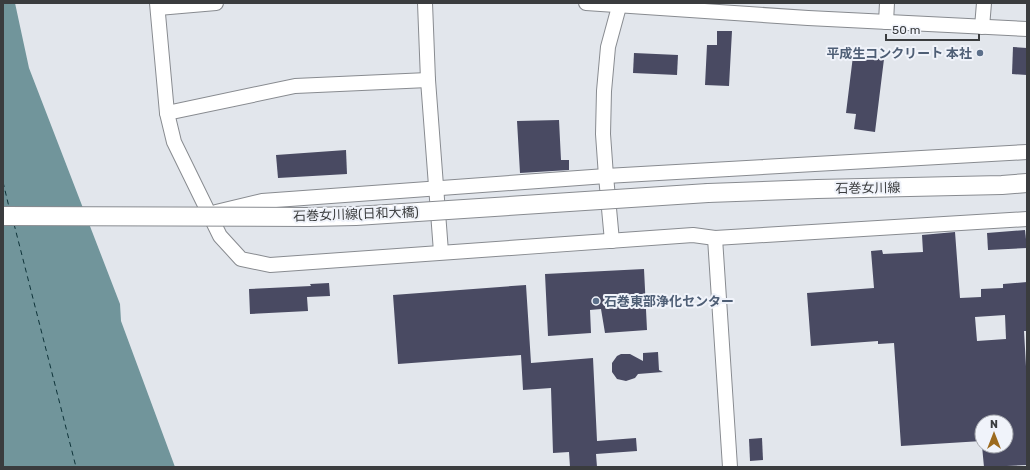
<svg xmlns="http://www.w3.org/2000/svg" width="1030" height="470" viewBox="0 0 1030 470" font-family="Rubik,'Noto Sans JP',sans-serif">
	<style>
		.water { fill: #71959b }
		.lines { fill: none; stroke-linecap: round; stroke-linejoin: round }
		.ferry { stroke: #0e3339; stroke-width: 1; stroke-dasharray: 5 4; stroke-linecap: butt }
		.building { fill: #494a62; fill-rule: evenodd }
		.minor-casing { stroke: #888b90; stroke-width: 16 }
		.major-casing { stroke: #888b90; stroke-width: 20 }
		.minor { stroke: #fff; stroke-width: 14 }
		.major { stroke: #fff; stroke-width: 18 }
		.major-bridge-casing { stroke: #888b90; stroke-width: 20; stroke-linecap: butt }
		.major-bridge { stroke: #fff; stroke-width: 18 }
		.service-dot { fill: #5c6f8a; stroke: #f0f3fa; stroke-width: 1.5 }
		.labels { text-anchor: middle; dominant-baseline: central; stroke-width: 4; stroke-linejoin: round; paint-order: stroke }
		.service-label { font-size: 13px; font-weight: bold; fill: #4e5e75; stroke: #f0f3fa; text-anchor: end }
		.street-label { font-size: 13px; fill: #3a3c3e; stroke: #f0f3fa }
	</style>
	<rect width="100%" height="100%" fill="#e2e6ec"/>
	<polygon class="water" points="3,3 15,3 29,68 120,304 121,321 175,467 3,467"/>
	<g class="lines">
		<g class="ferry">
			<polyline points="3,182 9,207"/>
			<polyline points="14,224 76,467"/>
		</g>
	</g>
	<g class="building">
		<polygon points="717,31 732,31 729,86 705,85 707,45 717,45"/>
		<polygon points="1013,47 1027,48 1027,75 1012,74"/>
		<polygon points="634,53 678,55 677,75 633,73"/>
		<polygon points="853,56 884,59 875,132 854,129 856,114 846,113"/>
		<polygon points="559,120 561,160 569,160 569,170 520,173 517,121"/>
		<polygon points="346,150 347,174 278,178 276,155"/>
		<polygon points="1025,230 1027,248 988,250 987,233"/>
		<path d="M 955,232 L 960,298 L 981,297 L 981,289 L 1003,288 L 1003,284 L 1027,282 L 1027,331 L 1024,331 L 1027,384 L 1027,465 L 984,467 L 982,446 L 1006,446 L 1006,422 L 982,422 L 982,441 L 901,446 L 894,343 L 878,344 L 878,341 L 811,346 L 807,293 L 874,288 L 871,251 L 882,250 L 883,254 L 923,252 L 922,235 ZM 1005,315 L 1006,339 L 977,341 L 975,317 Z"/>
		<polygon points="644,269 647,330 605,333 601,309 590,310 591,333 548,336 545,274"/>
		<polygon points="329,283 330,296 307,297 308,311 250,314 249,289 311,286 310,284"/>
		<polygon points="526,285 531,363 593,358 597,441 636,438 637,451 596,454 597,467 570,467 569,452 553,453 551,388 523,390 521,355 398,364 393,295"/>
		<polygon points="658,352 659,370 663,372 638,374 635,378 626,381 617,379 612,372 612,363 617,356 621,354 630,354 643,361 643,353"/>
		<polygon points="762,438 763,460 750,461 749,439"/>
	</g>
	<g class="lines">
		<g class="minor-casing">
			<g id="minor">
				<polyline points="157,3 167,113 174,142 220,236 241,259 270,265 693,235 715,238 1027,219"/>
				<polyline points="425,3 428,80 441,252"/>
				<polyline points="586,3 808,18 1027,29"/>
				<polyline points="158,8 216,3"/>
				<polyline points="886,22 887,3"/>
				<polyline points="982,27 984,3"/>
				<polyline points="167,113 295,86 428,80"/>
				<polyline points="216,212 262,201 606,176 1027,152"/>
				<polyline points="715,238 730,467"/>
				<polyline points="612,241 606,176 603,134 604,91 608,47 620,3"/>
			</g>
		</g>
		<g class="major-casing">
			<polyline id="major" points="708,193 817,189 1002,185 1027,183"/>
		</g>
		<use href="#minor" class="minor"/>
		<use href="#major" class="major"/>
		<g class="major-bridge-casing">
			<polyline id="major-bridge" points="3,216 309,217 356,216 708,193"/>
		</g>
		<use href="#major-bridge" class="major-bridge"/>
	</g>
	<g class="service-dot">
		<circle cx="980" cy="53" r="4"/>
		<circle cx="596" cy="301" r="4"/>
	</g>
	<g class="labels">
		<g class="service-label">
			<text x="972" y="53">平成生コンクリート 本社</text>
			<text x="604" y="301" text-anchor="start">石巻東部浄化センター</text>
		</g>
		<g class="street-label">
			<text transform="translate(868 188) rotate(-1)">石巻女川線</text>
			<text transform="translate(356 214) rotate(-2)">石巻女川線(日和大橋)</text>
		</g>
	</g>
	<rect width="1030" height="470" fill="none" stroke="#3a3c3e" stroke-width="8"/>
	<g transform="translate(994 434)"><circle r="19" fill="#f0f3fa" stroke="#a7aaaf"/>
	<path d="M0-3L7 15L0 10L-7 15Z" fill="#9c6a1e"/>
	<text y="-6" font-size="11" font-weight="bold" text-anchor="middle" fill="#3a3c3e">N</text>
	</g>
	<path d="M886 34v6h93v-6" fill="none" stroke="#3a3c3e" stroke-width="2"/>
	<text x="892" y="34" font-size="12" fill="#3a3c3e" stroke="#f0f3fa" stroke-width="3" paint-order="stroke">50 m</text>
</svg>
